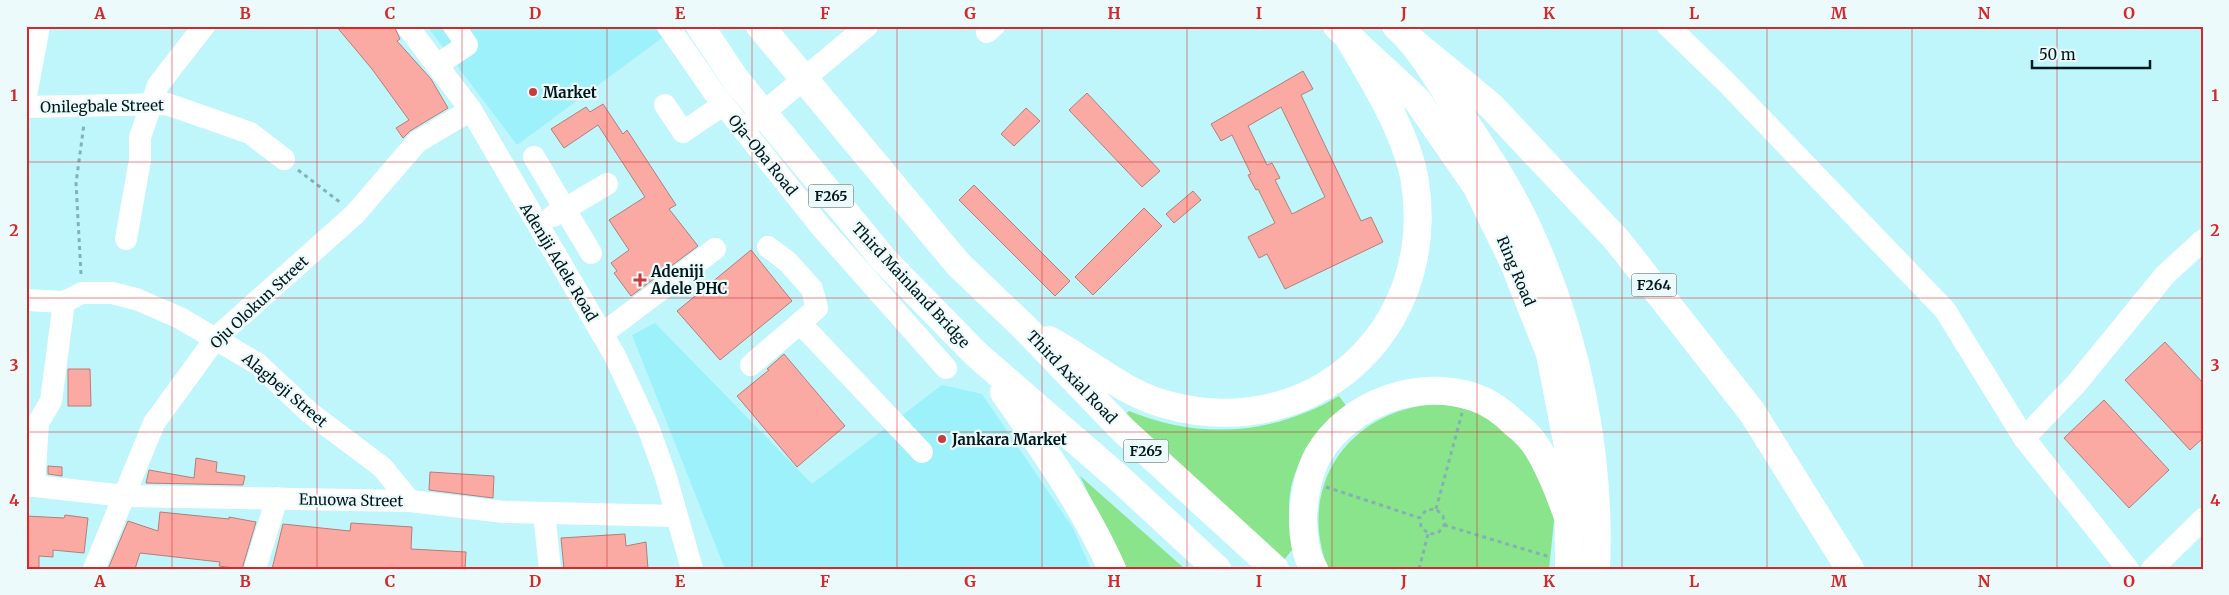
<svg xmlns="http://www.w3.org/2000/svg" width="2229" height="595" viewBox="0 0 2229 595" font-family="Merriweather,serif">
	<style>
		.built { fill: #9df1fa }
		.green { fill: #89e48b }
		.building { fill: #faaaa3; stroke: #b67d78; fill-rule: evenodd }
		.lines { fill: none; stroke-linecap: round; stroke-linejoin: round }
		.path { stroke: #83b1b6; stroke-width: 3; stroke-dasharray: 4 4; stroke-linecap: butt }
		.minor { stroke: #fff; stroke-width: 22 }
		.major { stroke: #fff; stroke-width: 28 }
		.highway { stroke: #fff; stroke-width: 28 }
		.grid { fill: none; stroke: #d62828; stroke-width: 1; stroke-opacity: 0.55 }
		.poi-dot { fill: #ca3b3c; stroke: #edfafc; stroke-width: 2 }
		.labels { text-anchor: middle; dominant-baseline: central; stroke-width: 4.5; stroke-linejoin: round; paint-order: stroke }
		.shield { fill: #edfafc; stroke: #475c5e; stroke-width: 1 }
		.shield-label { font-size: 14px; font-weight: bold; fill: #00181b }
		.poi-label { font-size: 15px; font-weight: bold; fill: #00181b; stroke: #edfafc; text-anchor: start }
		.street-label { font-size: 15px; fill: #00181b; stroke: #edfafc }
		.neatline { fill: none; stroke: #d62828; stroke-width: 2 }
		.grid-label { font-size: 16px; text-anchor: middle; font-weight: bold; fill: #d62828 }
	</style>
	<rect width="100%" height="100%" fill="#bef6fc"/>
	<g class="built">
		<polygon points="427,26 654,26 662,38 517,145"/>
		<polygon points="655,323 812,484 942,385 982,394 1073,528 1091,569 725,569 632,335"/>
	</g>
	<g class="green">
		<path d="M 1339,396 L 1347,407 C 1334,423 1306,450 1298,467 C 1285,492 1289,523 1292,550 L 1284,560 L 1123,416 L 1129,411 C 1199,440 1273,435 1339,396 Z"/>
		<path d="M 1435,404 L 1452,405 L 1484,415 L 1524,444 L 1553,504 L 1554,521 L 1549,569 L 1328,569 C 1296,486 1348,411 1435,404 Z"/>
		<polygon points="1080,476 1185,569 1125,569"/>
	</g>
	<g class="building">
		<polygon points="336,26 394,26 400,39 397,41 431,79 448,108 410,131 403,138 396,128 409,120 372,69"/>
		<path d="M 1303,71 L 1313,89 L 1301,95 L 1361,221 L 1371,217 L 1383,242 L 1285,289 L 1267,254 L 1259,258 L 1248,237 L 1275,223 L 1258,189 L 1256,190 L 1248,175 L 1251,174 L 1232,135 L 1221,141 L 1211,124 ZM 1281,107 L 1325,197 L 1292,214 L 1275,180 L 1280,178 L 1272,163 L 1267,165 L 1248,126 Z"/>
		<polygon points="1087,93 1160,171 1142,187 1069,110"/>
		<polygon points="603,104 623,134 627,130 676,205 669,209 698,246 631,296 614,273 617,271 611,263 629,250 609,220 645,197 598,125 564,148 551,129 586,107 590,112"/>
		<polygon points="1026,108 1040,121 1014,146 1001,134"/>
		<polygon points="974,185 1070,281 1055,296 959,200"/>
		<polygon points="1193,191 1201,200 1174,223 1166,214"/>
		<polygon points="1144,208 1162,226 1093,295 1075,277"/>
		<polygon points="751,250 792,301 720,360 677,311"/>
		<polygon points="2165,342 2203,383 2203,438 2190,450 2125,380"/>
		<polygon points="784,354 845,426 797,467 737,396 769,370 767,369"/>
		<polygon points="68,369 90,369 91,406 68,406"/>
		<polygon points="2104,400 2169,470 2129,508 2064,438"/>
		<polygon points="196,458 217,462 216,472 245,476 243,485 146,483 149,470 194,478"/>
		<polygon points="48,466 62,467 62,476 48,474"/>
		<polygon points="430,472 494,476 493,498 429,490"/>
		<polygon points="160,512 229,519 229,517 256,522 242,569 219,566 220,562 140,553 135,569 108,569 128,521 158,531"/>
		<polygon points="65,515 88,518 84,553 53,550 53,557 39,556 39,569 26,569 26,516 64,518"/>
		<polygon points="351,523 412,527 411,549 466,552 465,569 272,569 283,524 350,531"/>
		<polygon points="625,534 626,546 646,542 648,569 564,569 561,538"/>
	</g>
	<g class="lines">
		<g class="path">
			<polyline points="298,170 341,203"/>
			<polyline points="81,274 76,183 84,124"/>
			<polyline points="1326,487 1420,518 1421,527 1429,534 1438,533 1445,524 1443,516 1436,509 1426,510 1420,518"/>
			<polyline points="1436,509 1462,413"/>
			<polyline points="1444,525 1550,557"/>
			<polyline points="1419,569 1428,534"/>
		</g>
		<g class="minor">
			<polyline points="407,26 471,110 615,356 648,427 666,477 692,569"/>
			<polyline points="668,26 715,94 821,227 946,368"/>
			<polyline points="1668,26 1726,82 1945,310 2024,438 2128,569"/>
			<polyline points="987,32 994,26"/>
			<polyline points="437,65 467,45 454,26"/>
			<polyline points="26,96 39,26"/>
			<polyline points="665,105 683,132 723,105"/>
			<polyline points="26,107 167,104 250,133 284,159"/>
			<polyline points="750,124 867,26"/>
			<polyline points="534,157 591,253"/>
			<polyline points="553,216 607,184"/>
			<polyline points="126,239 140,160 140,137 158,85 204,26"/>
			<polyline points="768,247 788,262 812,289 817,308 800,323"/>
			<polyline points="26,300 64,302 82,293 112,293 136,299 180,318 258,364 310,413 382,467 410,501"/>
			<polyline points="602,334 715,249"/>
			<polyline points="751,365 800,323 922,452"/>
			<polyline points="2024,438 2076,384 2165,275 2203,240"/>
			<polyline points="26,485 125,496 410,501 504,512 676,516"/>
			<polyline points="34,485 38,423 51,401 64,302"/>
			<polyline points="544,513 550,569"/>
			<polyline points="94,569 154,423 216,338 355,214 417,142 471,110"/>
			<polyline points="255,569 277,498"/>
			<polyline points="2152,569 2203,519"/>
		</g>
		<g class="major">
			<polyline points="1337,26 1417,100 1477,187 1514,263 1550,354 1568,446 1569,569"/>
			<path d="M 1396,26 C 1422,49 1439,82 1458,111 C 1483,149 1510,189 1529,231 C 1577,336 1601,454 1596,569"/>
		</g>
		<g class="highway">
			<polyline points="700,26 736,80 884,260 976,354 1120,479 1217,569"/>
			<polyline points="760,26 958,264 1024,327 1123,430 1275,569"/>
			<polyline points="1411,40 1491,106 1617,240 1752,412 1850,569"/>
			<path d="M 1049,340 C 1088,361 1122,392 1164,404 C 1311,446 1438,331 1415,182 C 1407,132 1372,78 1347,35"/>
			<path d="M 1004,392 C 1043,449 1084,506 1112,569"/>
			<path d="M 1314,569 C 1306,557 1303,535 1303,521 C 1303,500 1308,473 1318,455 C 1348,403 1419,378 1474,397 C 1489,402 1504,413 1515,424 C 1524,431 1532,439 1538,449 C 1552,472 1561,498 1570,522"/>
		</g>
	</g>
	<path class="grid" d="M 172,26 L 172,569M 317,26 L 317,569M 462,26 L 462,569M 607,26 L 607,569M 752,26 L 752,569M 897,26 L 897,569M 1042,26 L 1042,569M 1187,26 L 1187,569M 1332,26 L 1332,569M 1477,26 L 1477,569M 1622,26 L 1622,569M 1767,26 L 1767,569M 1912,26 L 1912,569M 2057,26 L 2057,569M 26,162 L 2203,162M 26,298 L 2203,298M 26,432 L 2203,432"/>
	<g class="poi-dot">
		<circle cx="533" cy="92" r="5"/>
		<path d="M637.5 272.5h5v5h5v5h-5v5h-5v-5h-5v-5h5z"/>
		<circle cx="942" cy="439" r="5"/>
	</g>
	<g class="labels">
		<g class="shield">
			<rect x="808.5" y="184.5" width="45" height="23" rx="4"/>
			<rect x="1631.5" y="273.5" width="45" height="23" rx="4"/>
			<rect x="1123.5" y="439.5" width="45" height="23" rx="4"/>
		</g>
		<g class="shield-label">
			<text x="831" y="196">F265</text>
			<text x="1654" y="285">F264</text>
			<text x="1146" y="451">F265</text>
		</g>
		<g class="poi-label">
			<text x="543" y="92">Market</text>
			<text x="651" y="271">Adeniji<tspan x="651" dy="17">Adele PHC</tspan></text>
			<text x="952" y="439">Jankara Market</text>
		</g>
		<g class="street-label">
			<text transform="translate(102 106) rotate(-1)">Onilegbale Street</text>
			<text transform="translate(763 155) rotate(51)">Oja-Oba Road</text>
			<text transform="translate(559 262) rotate(59)">Adeniji Adele Road</text>
			<text transform="translate(1516 271) rotate(67)">Ring Road</text>
			<text transform="translate(911 285) rotate(47)">Third Mainland Bridge</text>
			<text transform="translate(259 302) rotate(-43)">Oju Olokun Street</text>
			<text transform="translate(1072 377) rotate(46)">Third Axial Road</text>
			<text transform="translate(285 390) rotate(40)">Alagbeji Street</text>
			<text transform="translate(351 500) rotate(1)">Enuowa Street</text>
		</g>
	</g>
	<rect width="2229" height="595" fill="none" stroke="#edfafc" stroke-width="55"/>
	<path d="M2032 60v8h118v-8" fill="none" stroke="#00181b" stroke-width="2.5"/>
	<text x="2039" y="60" font-size="15" fill="#00181b" stroke="#edfafc" stroke-width="4" paint-order="stroke">50 m</text>
	<rect x="28" y="28" width="2174" height="540" class="neatline"/>
	<g class="grid-label">
		<text x="100" y="19">A</text>
		<text x="245" y="19">B</text>
		<text x="390" y="19">C</text>
		<text x="535" y="19">D</text>
		<text x="680" y="19">E</text>
		<text x="825" y="19">F</text>
		<text x="970" y="19">G</text>
		<text x="1114" y="19">H</text>
		<text x="1259" y="19">I</text>
		<text x="1404" y="19">J</text>
		<text x="1549" y="19">K</text>
		<text x="1694" y="19">L</text>
		<text x="1839" y="19">M</text>
		<text x="1984" y="19">N</text>
		<text x="2129" y="19">O</text>
		<text x="14" y="101">1</text>
		<text x="2215" y="101">1</text>
		<text x="14" y="236">2</text>
		<text x="2215" y="236">2</text>
		<text x="14" y="371">3</text>
		<text x="2215" y="371">3</text>
		<text x="14" y="506">4</text>
		<text x="2215" y="506">4</text>
		<text x="100" y="587">A</text>
		<text x="245" y="587">B</text>
		<text x="390" y="587">C</text>
		<text x="535" y="587">D</text>
		<text x="680" y="587">E</text>
		<text x="825" y="587">F</text>
		<text x="970" y="587">G</text>
		<text x="1114" y="587">H</text>
		<text x="1259" y="587">I</text>
		<text x="1404" y="587">J</text>
		<text x="1549" y="587">K</text>
		<text x="1694" y="587">L</text>
		<text x="1839" y="587">M</text>
		<text x="1984" y="587">N</text>
		<text x="2129" y="587">O</text>
	</g>
</svg>
